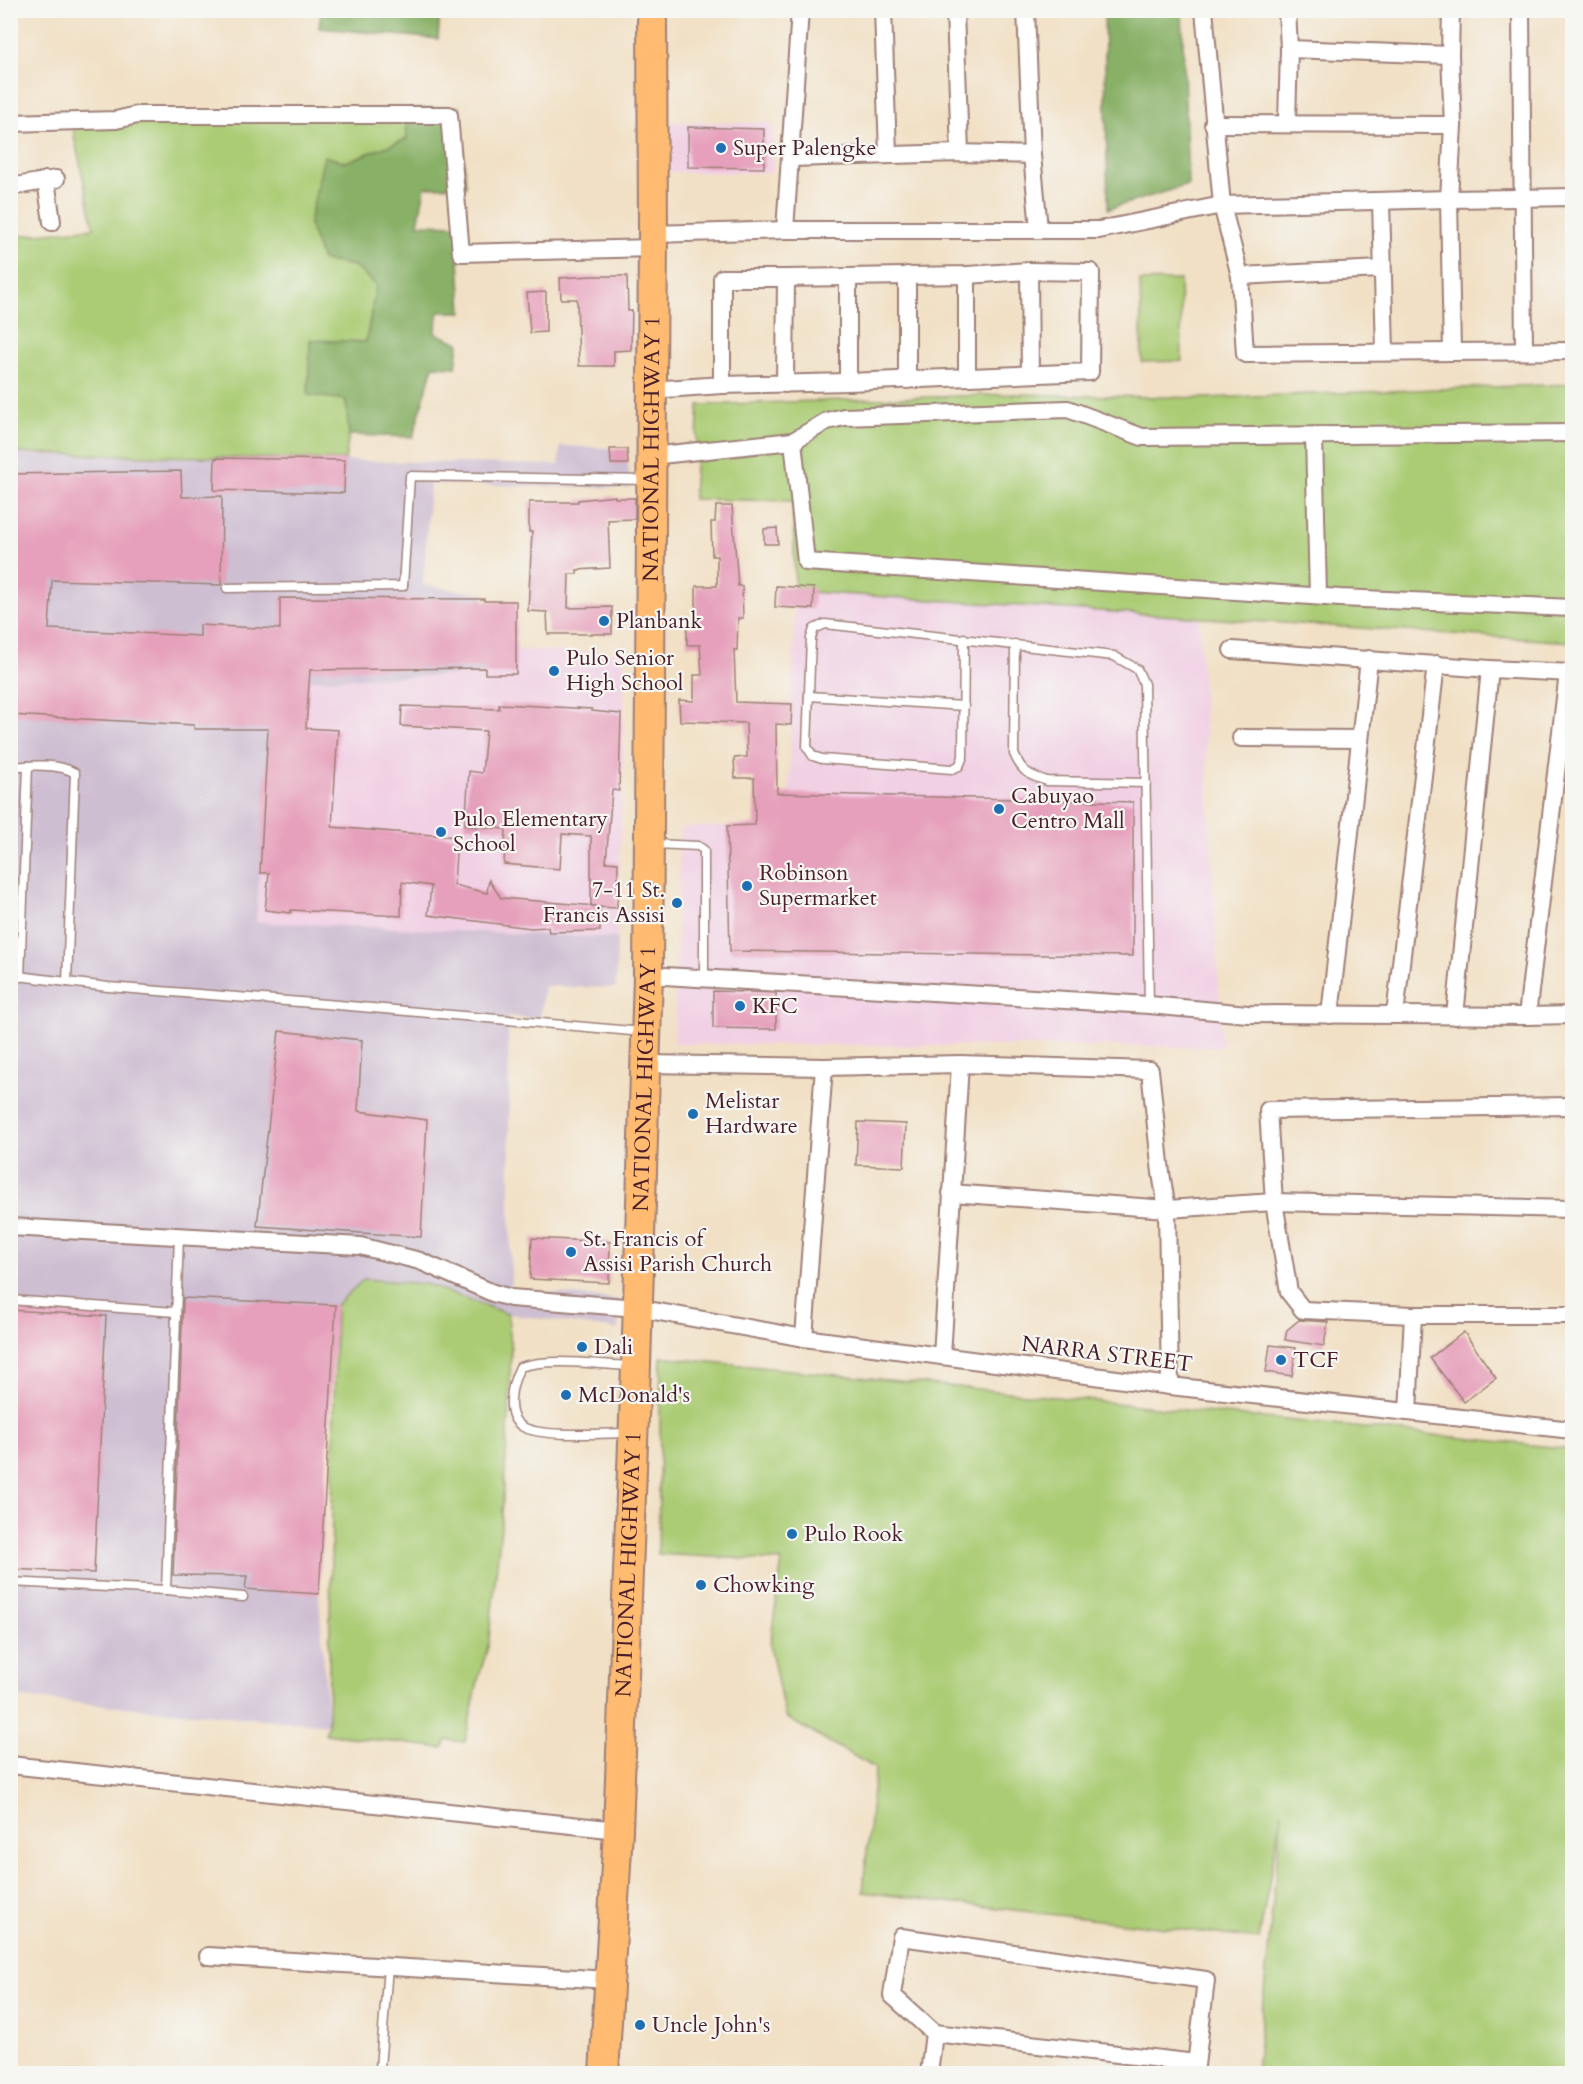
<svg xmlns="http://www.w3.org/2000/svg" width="1583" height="2084" viewBox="0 0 1583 2084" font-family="Cardo,serif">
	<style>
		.built { fill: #f1d0e4 }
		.industrial { fill: #cebed1 }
		.green { fill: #abcc75; stroke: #7a7650; stroke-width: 1.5 }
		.forest { fill: #88b066; stroke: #696848; stroke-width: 1.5 }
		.building { fill: #e6a0bb }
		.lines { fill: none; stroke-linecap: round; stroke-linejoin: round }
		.service-casing { stroke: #9e8078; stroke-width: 11 }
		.minor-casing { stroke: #9e8078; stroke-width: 20 }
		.trunk-casing { stroke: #9e8078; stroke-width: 32 }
		.service { stroke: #fff; stroke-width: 8 }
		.minor { stroke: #fff; stroke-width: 16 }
		.trunk { stroke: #febb71; stroke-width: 28 }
		.poi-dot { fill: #1f6fb2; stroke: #f6f6f2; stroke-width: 2 }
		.labels { text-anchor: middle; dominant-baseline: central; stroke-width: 4.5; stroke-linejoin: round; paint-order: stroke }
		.poi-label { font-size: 22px; fill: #4a1f2b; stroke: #f6f6f2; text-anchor: start }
		.street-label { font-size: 22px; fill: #4a1f2b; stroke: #f6f6f2 }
	</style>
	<rect width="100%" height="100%" fill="#f6f6f2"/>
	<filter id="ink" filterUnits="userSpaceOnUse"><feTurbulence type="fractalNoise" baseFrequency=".0167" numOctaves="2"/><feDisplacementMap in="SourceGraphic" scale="12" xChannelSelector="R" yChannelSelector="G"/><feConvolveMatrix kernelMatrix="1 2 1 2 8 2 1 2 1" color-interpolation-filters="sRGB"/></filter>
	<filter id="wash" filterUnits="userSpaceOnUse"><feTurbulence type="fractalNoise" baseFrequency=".008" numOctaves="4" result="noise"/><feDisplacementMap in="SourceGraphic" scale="24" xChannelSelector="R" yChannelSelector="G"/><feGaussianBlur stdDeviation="1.35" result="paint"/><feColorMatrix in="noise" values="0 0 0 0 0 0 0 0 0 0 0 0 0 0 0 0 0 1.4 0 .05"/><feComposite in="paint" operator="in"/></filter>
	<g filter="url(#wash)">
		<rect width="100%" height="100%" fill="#f1e0c5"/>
		<g class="built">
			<polygon points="670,122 772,123 772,173 670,172"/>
			<polygon points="795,591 1199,618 1222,1047 674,1044 680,828 788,823"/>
			<polygon points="516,601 517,650 624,653 624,742 617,938 256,923 271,678 484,674 485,668"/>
		</g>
		<polygon class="industrial" points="560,446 627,449 630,488 430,484 423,585 483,594 485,674 309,680 265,792 256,922 617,938 616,988 544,986 540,1020 508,1016 511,1288 619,1300 618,1330 508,1314 426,1284 336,1304 319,1594 328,1725 11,1697 11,454 559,465"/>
		<g class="green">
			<polygon points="406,109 407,139 345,162 322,259 354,266 376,285 366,342 311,340 346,399 349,435 345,460 17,453 10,237 94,228 74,136 72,118"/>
			<polygon points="1180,280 1182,361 1142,362 1140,281"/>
			<polygon points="1572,384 1572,642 795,591 793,501 693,499 699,405 1014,394 1206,398"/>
			<polygon points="364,1279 426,1284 508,1314 511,1344 509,1414 501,1527 488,1647 479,1676 465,1742 447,1740 443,1748 325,1734 328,1725 336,1305"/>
			<polygon points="661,1357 1572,1449 1572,2073 1256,2073 1282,1810 1259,1939 863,1892 875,1768 785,1717 770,1645 782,1561 658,1554"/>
		</g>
		<g class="forest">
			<polygon points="321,11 440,11 438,39 319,28"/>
			<polygon points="1104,11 1182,11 1188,185 1108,209"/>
			<polygon points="459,107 466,186 425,187 418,224 457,225 462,312 439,312 435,333 459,343 456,367 433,366 413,437 349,435 346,400 308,395 310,340 366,342 376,285 354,266 322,260 309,224 324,156 345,162 407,139 406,109"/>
		</g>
		<g id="blocks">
			<g class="building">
				<polygon points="688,127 764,129 764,168 688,167"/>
				<polygon points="592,276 627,276 628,311 632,311 631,350 614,351 614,366 579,366 577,299 561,299 560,278"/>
				<polygon points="546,292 546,332 530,333 527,293"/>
				<polygon points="610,449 627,449 628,464 611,464"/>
				<polygon points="215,458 345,460 344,493 214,490"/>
				<polygon points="181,471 182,497 222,496 221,585 52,580 49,629 200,636 200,625 280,629 280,598 484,599 484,601 516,601 516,674 485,674 485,668 310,670 306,728 338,730 332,827 457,837 454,885 487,893 489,880 501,898 596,906 591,906 591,836 562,834 560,869 504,864 506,829 465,826 469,771 482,773 486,731 401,726 402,706 499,709 499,704 592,709 592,711 621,714 619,791 612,790 606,862 618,863 617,908 600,907 600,931 549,932 548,927 531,928 428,915 431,886 402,882 401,916 291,910 291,913 265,910 269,873 260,873 268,729 194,729 194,725 10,715 10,474"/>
				<polygon points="615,496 615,498 635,498 635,519 608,520 610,568 577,570 577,574 569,574 568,608 612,607 612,634 548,634 547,612 528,611 532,532 529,532 529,502 578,502 578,500"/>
				<polygon points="716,506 732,506 738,586 742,586 743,618 738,618 737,650 734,650 736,702 792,704 791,725 776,724 777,793 1133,802 1133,956 730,951 727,826 755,825 754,778 735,778 734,758 747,757 746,723 680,721 679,700 694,701 694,675 702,675 700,645 687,645 687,627 696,627 696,586 717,586 717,556 712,556 711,522 715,522"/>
				<polygon points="777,528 778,544 764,544 764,529"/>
				<polygon points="776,586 814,588 813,609 775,607"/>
				<polygon points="713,991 776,993 776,1029 713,1028"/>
				<polygon points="279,1031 362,1040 358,1111 427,1120 421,1237 257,1226"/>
				<polygon points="858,1122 906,1124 904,1167 856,1165"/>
				<polygon points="532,1238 610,1242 609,1283 530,1279"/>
				<polygon points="183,1298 336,1305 319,1594 245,1589 247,1576 173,1575"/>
				<polygon points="10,1310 106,1316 94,1573 10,1569"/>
				<polygon points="1299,1320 1328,1322 1324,1346 1285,1340 1287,1330"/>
				<polygon points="1464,1332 1496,1378 1464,1402 1430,1358"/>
				<polygon points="1270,1345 1296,1348 1292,1376 1266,1372"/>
			</g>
		</g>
	</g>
	<g filter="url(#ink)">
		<use href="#blocks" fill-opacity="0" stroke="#9e8078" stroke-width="1.5"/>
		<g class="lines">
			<g class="service-casing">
				<g id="service">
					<polyline points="227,588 403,586 410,476 647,480"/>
					<polyline points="964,638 963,757 959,766 952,769 822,759 813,756 807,747 811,638 814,629 825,624 1114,656 1137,669 1144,684 1149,1005"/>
					<path d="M 1015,644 L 1014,754 C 1022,772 1028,775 1047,781 L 1146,783"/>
					<polyline points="809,696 964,706"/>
					<path d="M 10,767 C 30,765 59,763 75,773 L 67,982"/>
					<polyline points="654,844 698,846 704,850 704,979"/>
					<polyline points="10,975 108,987 338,1005 643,1032"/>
					<polyline points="20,977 28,766"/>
					<polyline points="10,1300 175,1312"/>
					<path d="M 630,1433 C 605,1433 544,1438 523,1427 C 503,1416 512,1383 520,1367 C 551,1357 600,1365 633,1366"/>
					<polyline points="10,1582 166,1590 243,1597"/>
					<polyline points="166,1590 179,1236"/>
					<polyline points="377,2074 380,2068 388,1967"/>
				</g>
			</g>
			<g class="minor-casing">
				<g id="minor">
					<polyline points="883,10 888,154"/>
					<polyline points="955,10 960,153"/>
					<polyline points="1026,10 1032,155 1039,229"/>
					<polyline points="1204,10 1222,205 1240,276 1245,354 1572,351"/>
					<polyline points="1451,10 1450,55 1453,125 1449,199 1452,352"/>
					<polyline points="1521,10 1524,351"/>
					<polyline points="1289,49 1450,55"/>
					<polyline points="10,123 116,120 137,115 449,115 461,253 652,248"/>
					<polyline points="1287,123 1289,49 1287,10"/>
					<polyline points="1213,124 1453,125"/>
					<polyline points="791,158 960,153 1032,155"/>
					<polyline points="46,180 52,222"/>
					<polyline points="10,187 56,179"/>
					<polyline points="1381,201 1385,352"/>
					<polyline points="785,230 800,10"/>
					<polyline points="653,234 785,230 1099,230 1222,205 1449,199 1572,197"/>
					<polyline points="1029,271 1030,374"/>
					<polyline points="907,275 907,380"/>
					<polyline points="967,275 967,377"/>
					<polyline points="1240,276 1381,269"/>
					<polyline points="848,382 848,277"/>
					<polyline points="785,384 786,278"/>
					<polyline points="651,390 722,385 848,382 1090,372 1091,272 1029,271 967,275 786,278 722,278 722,385"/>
					<polyline points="1572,433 1142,437 1068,409 844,417 827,421 793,441 806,562 1340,598 1572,608"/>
					<polyline points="1314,436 1318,595"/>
					<polyline points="651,456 793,441"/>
					<polyline points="1232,650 1490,669 1572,673"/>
					<polyline points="1241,738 1360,739"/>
					<polyline points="648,975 1149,1005 1248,1014 1527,1016 1572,1015"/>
					<polyline points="1330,1015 1369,659"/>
					<polyline points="1395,1015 1436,664"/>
					<polyline points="1455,1016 1490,669"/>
					<polyline points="1527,1016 1568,673"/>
					<polyline points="646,1064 824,1067 960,1064 1150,1070 1161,1173 1167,1209 1170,1386"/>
					<polyline points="1572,1106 1268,1110 1274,1202 1289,1292 1303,1310 1413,1315 1572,1315"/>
					<polyline points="951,1193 1167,1209 1274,1202 1572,1209"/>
					<polyline points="10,1227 360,1246 420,1261 493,1293 511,1298 637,1308 804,1338 1170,1386 1572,1430"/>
					<polyline points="804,1338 824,1067"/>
					<polyline points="942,1356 960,1064"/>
					<polyline points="1408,1412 1413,1315"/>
					<polyline points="10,1765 618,1830"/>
					<polyline points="208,1956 610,1980"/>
					<polyline points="934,2033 1196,2063"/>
					<polyline points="929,2074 934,2033 892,1995 901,1937 1206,1980 1195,2074"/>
				</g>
			</g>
			<g class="trunk-casing">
				<g id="trunk">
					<path id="s1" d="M 604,2074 L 618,1830 L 636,1366 L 648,975 L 653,234 L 652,10"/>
				</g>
			</g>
			<use href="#service" class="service"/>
			<use href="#minor" class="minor"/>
			<use href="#trunk" class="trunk"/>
		</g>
	</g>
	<g class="poi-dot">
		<circle cx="721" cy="148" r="6"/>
		<circle cx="604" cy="621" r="6"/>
		<circle cx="554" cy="671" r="6"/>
		<circle cx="999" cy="809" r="6"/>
		<circle cx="441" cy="832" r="6"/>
		<circle cx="747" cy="886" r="6"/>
		<circle cx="677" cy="903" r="6"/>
		<circle cx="740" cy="1006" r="6"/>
		<circle cx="693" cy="1114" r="6"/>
		<circle cx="571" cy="1252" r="6"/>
		<circle cx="582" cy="1347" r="6"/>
		<circle cx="1281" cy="1360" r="6"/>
		<circle cx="566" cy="1395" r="6"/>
		<circle cx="792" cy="1534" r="6"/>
		<circle cx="701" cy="1585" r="6"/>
		<circle cx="640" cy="2025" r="6"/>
	</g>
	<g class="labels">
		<g class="poi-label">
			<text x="733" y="148">Super Palengke</text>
			<text x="616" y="621">Planbank</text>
			<text x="566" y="658">Pulo Senior<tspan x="566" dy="25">High School</tspan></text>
			<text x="1011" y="796">Cabuyao<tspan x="1011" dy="25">Centro Mall</tspan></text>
			<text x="453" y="819">Pulo Elementary<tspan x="453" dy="25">School</tspan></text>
			<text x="759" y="873">Robinson<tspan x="759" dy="25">Supermarket</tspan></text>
			<text x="665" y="890" text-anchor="end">7-11 St.<tspan x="665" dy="25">Francis Assisi</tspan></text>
			<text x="752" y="1006">KFC</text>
			<text x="705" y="1101">Melistar<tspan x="705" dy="25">Hardware</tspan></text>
			<text x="583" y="1239">St. Francis of<tspan x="583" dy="25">Assisi Parish Church</tspan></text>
			<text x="594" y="1347">Dali</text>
			<text x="1293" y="1360">TCF</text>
			<text x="578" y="1395">McDonald's</text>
			<text x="804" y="1534">Pulo Rook</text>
			<text x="713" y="1585">Chowking</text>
			<text x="652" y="2025">Uncle John's</text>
		</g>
		<g class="street-label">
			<text stroke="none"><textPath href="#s1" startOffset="1626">NATIONAL HIGHWAY 1</textPath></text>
			<text stroke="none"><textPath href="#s1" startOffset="996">NATIONAL HIGHWAY 1</textPath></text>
			<text transform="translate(1107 1354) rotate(7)">NARRA STREET</text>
			<text stroke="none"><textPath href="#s1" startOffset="510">NATIONAL HIGHWAY 1</textPath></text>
		</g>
	</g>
	<rect width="1583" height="2084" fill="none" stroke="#f6f6f2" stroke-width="36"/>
</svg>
